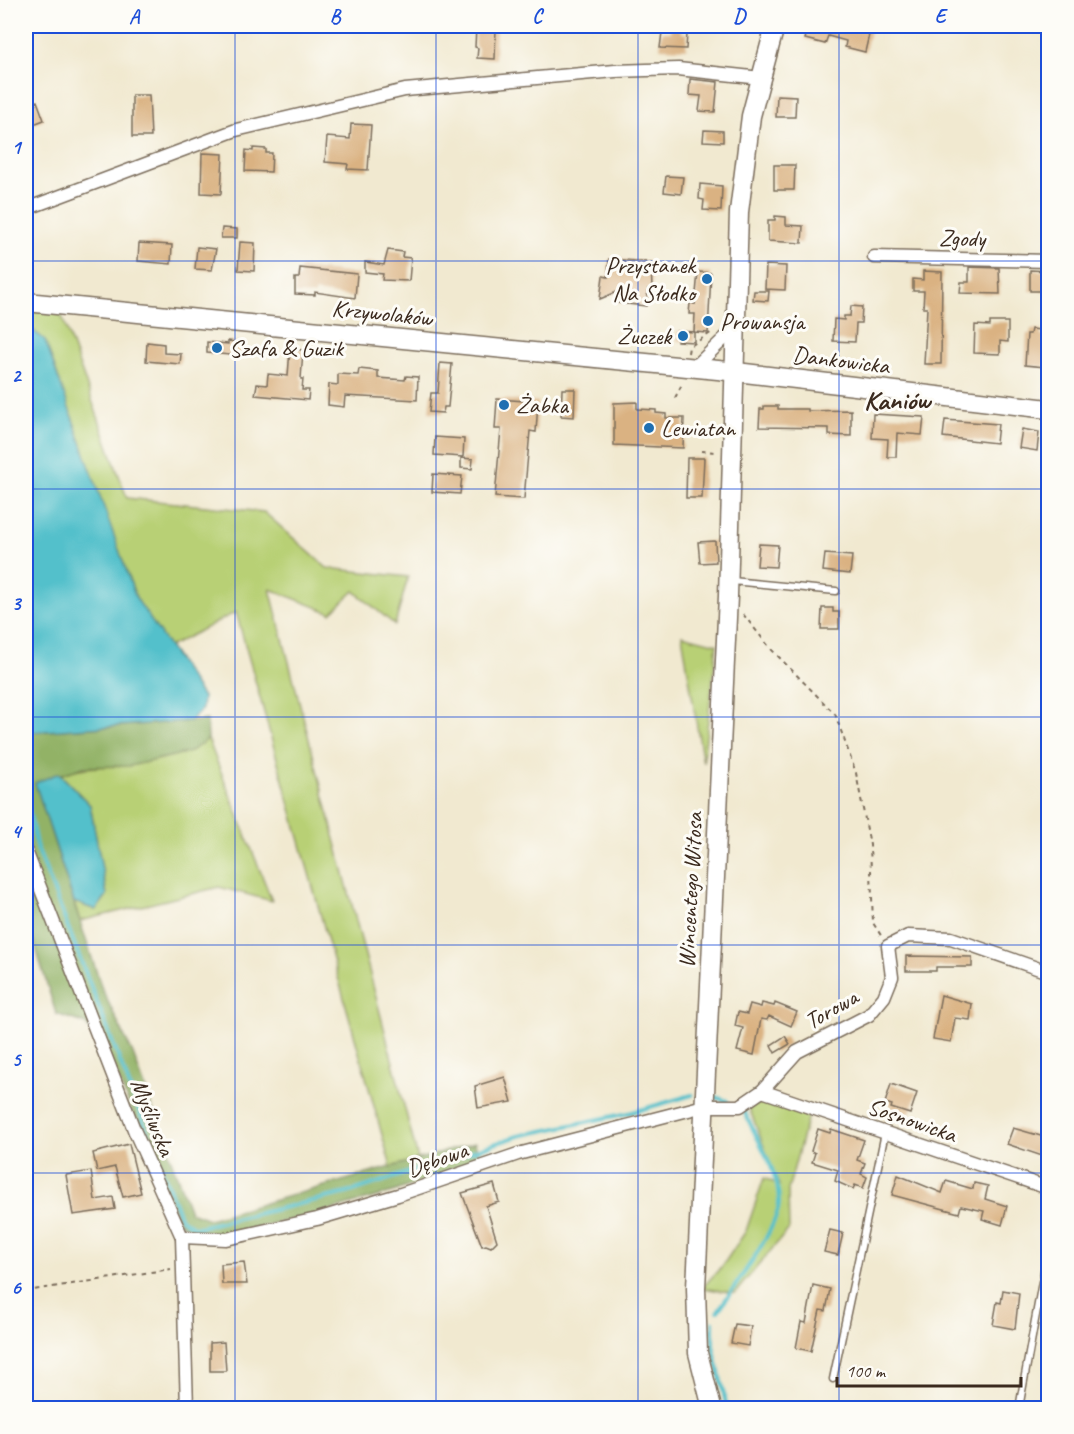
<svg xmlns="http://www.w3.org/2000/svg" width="1074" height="1434" viewBox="0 0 1074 1434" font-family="Caveat,sans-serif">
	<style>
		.green { fill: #b8d074; stroke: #7a7d49; stroke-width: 1.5 }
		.forest { fill: #92b266; stroke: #666e42; stroke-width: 1.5 }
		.water { fill: #53c0cb; stroke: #477574; stroke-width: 1.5 }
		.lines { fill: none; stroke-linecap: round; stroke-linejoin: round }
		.stream { stroke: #53c0cb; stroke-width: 4 }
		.building { fill: #dab282 }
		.lane-casing { stroke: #7b6d5c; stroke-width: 9 }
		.street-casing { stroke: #7b6d5c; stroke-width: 15 }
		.secondary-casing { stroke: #7b6d5c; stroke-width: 21 }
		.path { stroke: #7b6d5c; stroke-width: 2; stroke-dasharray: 4.5 4.5; stroke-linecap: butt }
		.lane { stroke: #fff; stroke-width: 6 }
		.street { stroke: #fff; stroke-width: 12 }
		.secondary { stroke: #fff; stroke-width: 18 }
		.grid { fill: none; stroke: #1d4ed8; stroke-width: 1.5; stroke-opacity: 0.55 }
		.poi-dot { fill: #1f6fb2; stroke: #fdfcf7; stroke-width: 2 }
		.labels { text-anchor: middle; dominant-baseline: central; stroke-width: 6; stroke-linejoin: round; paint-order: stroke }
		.street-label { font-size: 24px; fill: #3b2a1e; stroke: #fdfcf7 }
		.poi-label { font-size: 24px; fill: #3b2a1e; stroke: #fdfcf7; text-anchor: start }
		.quarter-label { font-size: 27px; font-weight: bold; fill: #3b2a1e; stroke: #fdfcf7 }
		.neatline { fill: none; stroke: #1d4ed8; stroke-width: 2 }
		.grid-label { font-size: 20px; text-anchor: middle; font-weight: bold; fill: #1d4ed8 }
	</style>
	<rect width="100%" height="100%" fill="#fdfcf7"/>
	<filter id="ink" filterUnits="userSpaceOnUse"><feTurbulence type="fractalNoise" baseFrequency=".0167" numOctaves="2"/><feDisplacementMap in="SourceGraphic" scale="12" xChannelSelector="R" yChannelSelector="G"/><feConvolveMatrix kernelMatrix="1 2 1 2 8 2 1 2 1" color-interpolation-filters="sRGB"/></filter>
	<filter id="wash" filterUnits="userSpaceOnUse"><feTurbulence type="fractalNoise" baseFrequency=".008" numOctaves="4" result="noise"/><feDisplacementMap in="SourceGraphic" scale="24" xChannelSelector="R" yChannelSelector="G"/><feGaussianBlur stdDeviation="1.35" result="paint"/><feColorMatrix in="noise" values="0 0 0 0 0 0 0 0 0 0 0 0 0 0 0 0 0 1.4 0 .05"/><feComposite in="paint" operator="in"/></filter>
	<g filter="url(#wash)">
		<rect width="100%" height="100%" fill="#f1e9d0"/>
		<g class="green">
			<polygon points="26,308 60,311 127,498 264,512 327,568 408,577 395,625 354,591 331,613 270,589 418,1159 391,1167 236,612 167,648 136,598 31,329 26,329"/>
			<polygon points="682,635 717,644 703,763"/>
			<path d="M 208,739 L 272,901 L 219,887 L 80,921 L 74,902 L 96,910 L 107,895 L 90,805 L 59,773 C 111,760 161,771 208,739 Z"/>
			<polygon points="768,1099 808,1116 788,1190 789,1229 735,1293 702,1288 723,1265 746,1231 764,1178 779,1185 749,1108"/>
		</g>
		<polygon class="forest" points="26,684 33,732 207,720 208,739 190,752 130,766 84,767 35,783 102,989 133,1054 190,1212 209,1219 475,1143 479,1160 396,1191 318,1214 224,1234 193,1233 179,1222 110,1059 86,1024 56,1014 26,916"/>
		<g class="water">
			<polygon points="26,329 31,329 45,340 136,598 203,697 202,709 190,721 32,732 26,684"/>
			<polygon points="59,773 90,805 107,895 96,910 74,902 35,783"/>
		</g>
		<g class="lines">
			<g class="stream">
				<polyline points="26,795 36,845 181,1219 195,1228 347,1193 518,1136 629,1113 692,1095"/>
				<polyline points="712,1096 727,1101"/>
				<path d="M 718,1311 C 733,1288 779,1228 779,1202 C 779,1171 756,1138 744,1111"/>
				<polyline points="713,1322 713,1346 727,1408"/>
			</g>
		</g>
		<g id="blocks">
			<g class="building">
				<polygon points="809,26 829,26 849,31 850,26 871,26 865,52 845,47 846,41 828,36 825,44 805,39"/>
				<polygon points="476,27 496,28 495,59 477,58 478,48 475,47"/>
				<polygon points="671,28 681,29 681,33 687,34 686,49 660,48 662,32 671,32"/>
				<polygon points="690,79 718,82 715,112 699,111 701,96 689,95"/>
				<polygon points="132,95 149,95 151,137 132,137"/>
				<polygon points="777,95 796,96 795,117 776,117"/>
				<polygon points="37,101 44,120 26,127 26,106"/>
				<polygon points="351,124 371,125 368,170 347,169 348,164 325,162 327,137 350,139"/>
				<polygon points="704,130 723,131 723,142 703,141"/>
				<polygon points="253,148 266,149 266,153 272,153 271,172 245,171 246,150 253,151"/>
				<polygon points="202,153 223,154 221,194 201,193"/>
				<polygon points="774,165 795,165 794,190 774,190"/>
				<polygon points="666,176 683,177 681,194 664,192"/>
				<polygon points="700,184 722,186 721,211 703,210 704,200 699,199"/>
				<polygon points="775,216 786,217 786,225 803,226 802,243 768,241 768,220 775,220"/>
				<polygon points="222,228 237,229 237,238 221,238"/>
				<polygon points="240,242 255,243 254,271 238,270"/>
				<polygon points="139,243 172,245 171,264 138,261"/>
				<polygon points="197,247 216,249 212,270 195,269"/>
				<polygon points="388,250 403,252 402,257 411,258 409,281 382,280 383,274 365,272 365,262 384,265"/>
				<polygon points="609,259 651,262 652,290 648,289 646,306 618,303 619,291 600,299 603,276 608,277"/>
				<polygon points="766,265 786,266 785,290 765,289"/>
				<polygon points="969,267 999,268 1000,294 960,293 961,282 969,282"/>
				<polygon points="300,268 357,274 355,298 315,292 315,295 295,294 295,278 299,278"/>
				<polygon points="1030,270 1048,271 1048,291 1030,291"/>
				<polygon points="923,271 942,272 941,364 924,364 927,308 923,308 924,291 913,291 913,279 923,280"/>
				<polygon points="698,272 711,273 708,333 694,332 695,314 689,314 690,303 695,304"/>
				<polygon points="754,291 769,291 768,301 753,300"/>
				<polygon points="851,306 862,307 861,323 856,323 855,342 833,341 834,319 844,320 844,316 850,316"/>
				<polygon points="990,322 1008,322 1008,342 1000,341 1000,354 974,353 975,325 990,326"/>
				<polygon points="1031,329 1041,330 1041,336 1048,336 1045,367 1025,365 1027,334 1030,334"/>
				<polygon points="677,331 694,332 694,342 677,341"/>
				<polygon points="228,341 244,343 243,356 207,353 207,342 228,344"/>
				<polygon points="147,342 164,344 164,353 181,354 180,364 146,361"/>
				<polygon points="290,349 303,350 301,379 303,379 302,390 309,390 308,400 255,395 257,384 267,385 268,374 288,376"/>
				<polygon points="440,363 452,364 448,407 444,407 443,413 429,412 431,393 438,393"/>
				<polygon points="359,369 378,371 378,378 405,380 406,376 418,377 417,400 345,396 344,407 328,405 329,384 338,385 338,374 358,375"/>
				<polygon points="562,389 575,389 574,417 561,416"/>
				<polygon points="497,399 538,402 536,432 530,431 524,499 495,497 501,429 495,429"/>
				<polygon points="637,402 637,409 656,410 656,413 666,414 666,418 684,418 683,448 614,445 614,403"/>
				<polygon points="764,406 778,406 778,409 808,409 808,411 851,410 851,436 829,435 829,428 759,427 760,409 764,409"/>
				<polygon points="873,414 924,417 922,435 897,433 896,457 887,457 888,439 872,438"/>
				<polygon points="945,420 998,424 996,443 943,437"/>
				<polygon points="1022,429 1039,432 1037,451 1019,448"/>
				<polygon points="435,437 464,439 463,457 434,455"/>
				<polygon points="461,458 473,459 472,469 461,468"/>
				<polygon points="687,458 704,458 702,498 686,498"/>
				<polygon points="433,474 462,476 460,494 432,492"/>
				<polygon points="715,541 716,562 700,563 698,542"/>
				<polygon points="759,544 778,545 776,567 757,566"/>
				<polygon points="825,554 852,556 850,574 823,571"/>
				<polygon points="822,608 833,608 833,612 839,612 839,629 821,629"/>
				<polygon points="906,956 972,957 972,967 936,967 936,971 906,971"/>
				<polygon points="941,995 972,1004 970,1020 955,1018 951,1042 933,1039"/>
				<polygon points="762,1003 774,1006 775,1003 797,1012 791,1026 769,1016 767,1020 761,1019 754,1055 737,1051 743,1028 735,1026 738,1012 747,1014 750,1004 761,1007"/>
				<polygon points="785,1036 790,1044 775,1053 771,1045"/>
				<polygon points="505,1077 512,1102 478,1108 475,1086"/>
				<polygon points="891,1084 917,1093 910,1114 891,1108 892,1105 885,1103"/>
				<polygon points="1013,1128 1048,1138 1048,1158 1007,1144"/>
				<polygon points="818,1129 830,1133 831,1129 864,1140 857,1160 865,1163 861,1174 867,1177 863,1188 855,1185 853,1189 835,1181 838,1170 812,1162 815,1153 811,1151"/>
				<polygon points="129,1144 141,1193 123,1197 115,1167 97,1171 93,1153"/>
				<polygon points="91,1171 95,1200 113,1197 115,1209 73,1215 66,1175"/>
				<polygon points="898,1175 942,1193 946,1181 973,1189 974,1183 988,1186 985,1199 1007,1206 1002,1225 982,1219 984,1211 961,1206 959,1213 892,1195"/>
				<polygon points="494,1184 499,1202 486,1206 497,1241 491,1247 486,1245 482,1246 462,1193"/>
				<polygon points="830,1230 843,1233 838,1255 824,1252"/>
				<polygon points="244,1262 247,1284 222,1284 221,1264"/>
				<polygon points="813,1285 830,1289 826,1311 820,1310 811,1351 796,1348 801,1322 806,1323"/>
				<polygon points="1003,1290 1019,1293 1015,1329 993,1325 997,1302 1001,1303"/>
				<polygon points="735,1324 751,1326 748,1346 731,1343"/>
				<polygon points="224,1342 226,1371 210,1371 210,1343"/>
			</g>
		</g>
	</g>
	<g filter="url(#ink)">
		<use href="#blocks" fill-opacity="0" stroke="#7b6d5c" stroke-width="1.5"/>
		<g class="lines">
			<g class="lane-casing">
				<g id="lane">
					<polyline points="732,581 836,591"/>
					<polyline points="833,1379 885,1133"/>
					<polyline points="1019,1408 1048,1249"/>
				</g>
			</g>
			<g class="street-casing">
				<g id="street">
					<polyline points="26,209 236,130 405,90 615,71 678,69 761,78"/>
					<polyline points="874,257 1048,261"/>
					<polyline points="694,368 736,327"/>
					<polyline points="26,851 135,1132 182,1237 187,1408"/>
					<polyline points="762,1091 1048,1188"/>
					<polyline points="182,1237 226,1239 317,1219 398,1195 518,1154 704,1106 740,1106 762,1091 797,1052 869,1015 884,997 892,977 888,946 908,936 951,938 1048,972"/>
				</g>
			</g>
			<g class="secondary-casing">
				<g id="secondary">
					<polyline points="26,302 728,371 1048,409"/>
					<polyline points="712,1408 698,1353 696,1288 728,596 739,212 751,116 775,26"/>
				</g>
			</g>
			<g class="path">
				<polyline points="688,353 689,347 712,332"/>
				<polyline points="675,398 683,382"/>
				<polyline points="701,451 716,452"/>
				<polyline points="743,614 770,648 835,714 856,773 870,845 873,923 882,937"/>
				<polyline points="26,1291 171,1269"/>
			</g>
			<use href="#lane" class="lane"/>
			<use href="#street" class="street"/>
			<use href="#secondary" class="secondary"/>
		</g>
	</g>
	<path class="grid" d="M 235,26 L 235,1408M 436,26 L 436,1408M 638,26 L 638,1408M 839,26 L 839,1408M 26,261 L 1048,261M 26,489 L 1048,489M 26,717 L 1048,717M 26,945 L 1048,945M 26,1173 L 1048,1173"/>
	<g class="poi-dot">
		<circle cx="707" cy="279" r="6"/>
		<circle cx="708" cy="321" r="6"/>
		<circle cx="683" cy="336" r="6"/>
		<circle cx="217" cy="348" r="6"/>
		<circle cx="504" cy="405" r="6"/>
		<circle cx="649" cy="428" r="6"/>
	</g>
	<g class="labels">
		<g class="street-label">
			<text transform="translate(962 238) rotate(1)">Zgody</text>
			<text transform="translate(382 313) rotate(6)">Krzywolaków</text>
			<text transform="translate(841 360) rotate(7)">Dankowicka</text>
			<text transform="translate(690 890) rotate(-87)">Wincentego Witosa</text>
			<text transform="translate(831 1009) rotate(-30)">Torowa</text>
			<text transform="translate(153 1117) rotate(68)">Myśliwska</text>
			<text transform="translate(912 1120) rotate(19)">Sosnowicka</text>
			<text transform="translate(437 1159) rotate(-19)">Dębowa</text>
		</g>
		<g class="poi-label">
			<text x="695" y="265" text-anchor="end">Przystanek<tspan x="695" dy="28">Na Słodko</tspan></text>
			<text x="720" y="321">Prowansja</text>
			<text x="671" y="336" text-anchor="end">Żuczek</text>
			<text x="229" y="348">Szafa &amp; Guzik</text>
			<text x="516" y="405">Żabka</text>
			<text x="661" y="428">Lewiatan</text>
		</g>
		<g class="quarter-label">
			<text x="897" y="400">Kaniów</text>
		</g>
	</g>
	<rect width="1074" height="1434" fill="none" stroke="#fdfcf7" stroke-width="66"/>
	<path d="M837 1377v9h184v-9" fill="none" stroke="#3b2a1e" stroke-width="3"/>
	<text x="846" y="1377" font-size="18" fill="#3b2a1e" stroke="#fdfcf7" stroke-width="4.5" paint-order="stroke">100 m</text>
	<rect x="33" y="33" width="1008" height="1368" class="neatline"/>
	<g class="grid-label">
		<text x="134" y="23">A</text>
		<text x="335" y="23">B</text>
		<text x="537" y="23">C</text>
		<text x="739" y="23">D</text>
		<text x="940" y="23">E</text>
		<text x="16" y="154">1</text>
		<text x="16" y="382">2</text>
		<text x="16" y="610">3</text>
		<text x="16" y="838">4</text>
		<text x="16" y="1066">5</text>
		<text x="16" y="1294">6</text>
	</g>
</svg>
